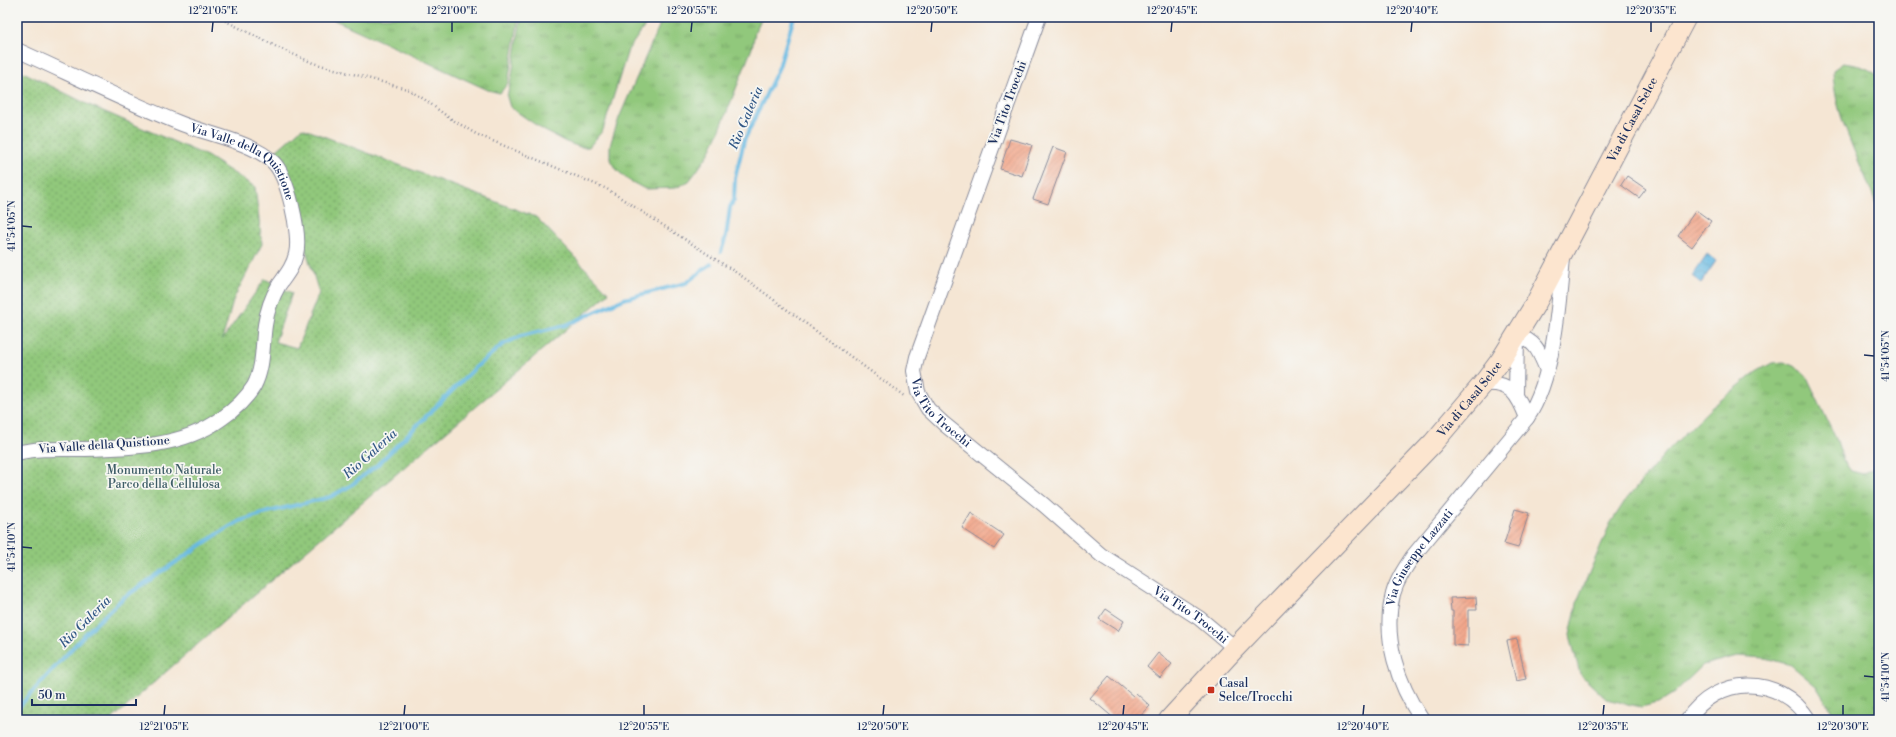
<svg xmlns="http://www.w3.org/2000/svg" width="1896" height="737" viewBox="0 0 1896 737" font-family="'Libre Bodoni',serif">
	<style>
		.grass { fill: url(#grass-tufts); stroke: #567c6c }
		.park { fill: url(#park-dots); stroke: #567c6c }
		.water { fill: url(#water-waves); stroke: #4074a0 }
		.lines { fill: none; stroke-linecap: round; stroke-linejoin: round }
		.stream { stroke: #66b9e2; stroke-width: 4 }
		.building { fill: url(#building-hatch) }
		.street-casing { stroke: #888a99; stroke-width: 16 }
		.secondary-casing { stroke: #888a99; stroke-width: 22 }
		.path { stroke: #888a99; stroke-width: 2.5; stroke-dasharray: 1 3; stroke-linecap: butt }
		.street { stroke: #fff; stroke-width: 14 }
		.secondary { stroke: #fce5cf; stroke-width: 20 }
		.ticks { fill: none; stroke: #1b2f5e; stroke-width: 1.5 }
		.poi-dot { fill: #c8321e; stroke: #f6f6f2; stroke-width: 1.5 }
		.labels { text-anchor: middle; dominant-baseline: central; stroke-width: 3.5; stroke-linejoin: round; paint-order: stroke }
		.street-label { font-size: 12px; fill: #1b2f5e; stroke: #f6f6f2 }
		.park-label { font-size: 12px; fill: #3e5d67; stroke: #f6f6f2 }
		.poi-label { font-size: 12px; fill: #1b2f5e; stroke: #f6f6f2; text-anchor: start }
		.water-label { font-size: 13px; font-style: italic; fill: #325886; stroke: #f6f6f2 }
		.neatline { fill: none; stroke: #1b2f5e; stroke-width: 1.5 }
		.ticks-label { font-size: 10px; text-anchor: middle; fill: #1b2f5e }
	</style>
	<defs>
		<pattern id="grass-tufts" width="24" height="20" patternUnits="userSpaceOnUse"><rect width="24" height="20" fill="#91c87b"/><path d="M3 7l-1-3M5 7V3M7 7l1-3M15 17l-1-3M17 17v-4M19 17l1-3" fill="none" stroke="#76a368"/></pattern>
		<pattern id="park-dots" width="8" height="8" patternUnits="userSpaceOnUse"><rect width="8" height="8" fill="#91c87b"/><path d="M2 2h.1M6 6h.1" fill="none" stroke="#76a368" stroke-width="1.8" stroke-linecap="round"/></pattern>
		<pattern id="water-waves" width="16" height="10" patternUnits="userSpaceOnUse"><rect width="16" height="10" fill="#66b9e2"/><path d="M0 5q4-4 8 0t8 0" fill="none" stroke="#5397ba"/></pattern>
		<pattern id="building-hatch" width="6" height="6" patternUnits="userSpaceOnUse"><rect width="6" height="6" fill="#f29e7f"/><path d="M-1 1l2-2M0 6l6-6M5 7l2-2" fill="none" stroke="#c3816b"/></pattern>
	</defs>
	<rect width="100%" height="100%" fill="#f6f6f2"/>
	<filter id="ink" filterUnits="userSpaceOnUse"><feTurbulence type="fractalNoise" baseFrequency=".025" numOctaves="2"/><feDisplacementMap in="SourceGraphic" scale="8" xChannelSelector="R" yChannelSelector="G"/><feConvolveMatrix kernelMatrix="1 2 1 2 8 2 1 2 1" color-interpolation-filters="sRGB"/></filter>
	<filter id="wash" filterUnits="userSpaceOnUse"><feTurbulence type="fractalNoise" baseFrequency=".012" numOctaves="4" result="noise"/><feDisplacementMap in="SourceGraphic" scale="16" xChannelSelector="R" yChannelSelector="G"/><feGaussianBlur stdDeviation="0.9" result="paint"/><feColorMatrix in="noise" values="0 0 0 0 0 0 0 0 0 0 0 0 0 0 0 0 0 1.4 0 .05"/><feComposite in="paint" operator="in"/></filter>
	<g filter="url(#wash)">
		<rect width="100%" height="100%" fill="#f5e6d4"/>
		<g class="grass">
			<polygon points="328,17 519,17 508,83 500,93 488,90"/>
			<polygon points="521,17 649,17 647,23 628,50 603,130 589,147 580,147 566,142 543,130 510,107 507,97 512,75"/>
			<polygon points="663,17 762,17 755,32 752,48 719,132 708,155 696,172 689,181 676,188 645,189 628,180 617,170 610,159 610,145 619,118"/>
			<path d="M 1843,63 C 1857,65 1869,67 1879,77 L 1879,213 C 1864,166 1834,120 1833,70 Z"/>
			<polygon points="1784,362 1798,368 1806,375 1837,441 1843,460 1851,471 1863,474 1879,465 1879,720 1837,720 1816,686 1791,665 1765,658 1737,656 1703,665 1674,693 1658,703 1641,707 1606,699 1580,674 1570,635 1578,599 1610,524 1625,501 1668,450 1711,408 1756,372 1772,363"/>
		</g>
		<polygon class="park" points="17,69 89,105 207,156 255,187 262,244 234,298 222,340 265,279 292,293 275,342 297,348 319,293 276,151 302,128 536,217 609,293 247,601 111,720 17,720"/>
		<polygon class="water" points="1707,254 1716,261 1701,283 1692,276"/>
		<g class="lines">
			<g class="stream">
				<polyline points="721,252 726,236 730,207 734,200 735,178 744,141 779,67 794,17"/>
				<polyline points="17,709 85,634 123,598 216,535 240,521 268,512 330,497 350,486 376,466 476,367 502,345 521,336 566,325 624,299 686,283 711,264"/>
			</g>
		</g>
		<g id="blocks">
			<g class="building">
				<polygon points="1010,139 1032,145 1022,176 1000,169"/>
				<polygon points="1053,147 1067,152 1048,204 1033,199"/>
				<polygon points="1627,176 1646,189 1639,198 1621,185"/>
				<polygon points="1696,210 1711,221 1692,247 1678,236"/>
				<polygon points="1515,509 1529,513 1518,548 1504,544"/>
				<polygon points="971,513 1004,535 994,549 962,528"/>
				<polygon points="1476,597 1477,610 1468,610 1468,646 1453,645 1453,611 1451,611 1450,598"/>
				<polygon points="1106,609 1124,621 1118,631 1099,619"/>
				<polygon points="1517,639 1526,679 1516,681 1507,641"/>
				<polygon points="1158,653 1172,664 1160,678 1147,667"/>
				<polygon points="1109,676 1133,696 1136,693 1150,706 1137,720 1116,720 1090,698"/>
			</g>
		</g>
	</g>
	<g filter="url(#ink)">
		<use href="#blocks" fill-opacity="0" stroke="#888a99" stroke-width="1"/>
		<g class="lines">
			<g class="street-casing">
				<g id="street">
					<path id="s1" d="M 1039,17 L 917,357 L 914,371 L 918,392 L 928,409 L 944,424 L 1044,505 L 1101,555 L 1199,618 L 1235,648"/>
					<path id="s2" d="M 17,50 C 70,74 123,100 177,122 C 205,134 251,141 273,162 C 288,176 301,235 296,254 C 293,267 286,275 279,285 C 272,297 267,311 265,325 C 262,345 264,367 254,386 C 246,399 234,410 221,419 C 181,448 127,448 79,449 C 58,449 37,448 17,453"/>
					<path d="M 1483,384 C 1511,381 1518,395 1527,418"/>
					<path d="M 1516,394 L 1517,335 C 1537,342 1539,352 1547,370"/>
					<path id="s3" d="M 1422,720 C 1398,684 1382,638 1393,594 C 1397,580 1405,568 1413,556 L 1527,418 C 1554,379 1559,304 1563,257"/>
					<path d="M 1687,720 C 1717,675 1779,673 1809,720"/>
				</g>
			</g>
			<g class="secondary-casing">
				<g id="secondary">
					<path id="s4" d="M 1169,720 L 1235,648 L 1433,443 L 1483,384 L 1501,360 L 1536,303 L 1686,17"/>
				</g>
			</g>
			<polyline class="path" points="218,17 279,48 313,63 407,89 424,99 448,117 476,134 607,189 743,277 904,396"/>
			<use href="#street" class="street"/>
			<use href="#secondary" class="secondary"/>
		</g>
	</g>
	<path class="ticks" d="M 212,32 L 213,22M 452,32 L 452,22M 691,32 L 692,22M 931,32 L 932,22M 1171,32 L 1172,22M 1411,32 L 1412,22M 1651,32 L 1651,22M 22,226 L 32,227M 1864,355 L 1874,356M 22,547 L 32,548M 1864,676 L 1874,677M 164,715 L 165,705M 404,715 L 405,705M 644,715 L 644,705M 883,715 L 884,705M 1123,715 L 1124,705M 1363,715 L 1364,705M 1603,715 L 1604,705M 1843,715 L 1843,705"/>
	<rect class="poi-dot" x="1207" y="686" width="8" height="8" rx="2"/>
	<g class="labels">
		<g class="street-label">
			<text transform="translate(1008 103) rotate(-70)">Via Tito Trocchi</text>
			<text stroke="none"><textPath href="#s4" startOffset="764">Via di Casal Selce</textPath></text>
			<text stroke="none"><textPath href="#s2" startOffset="256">Via Valle della Quistione</textPath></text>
			<text stroke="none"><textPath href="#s4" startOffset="440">Via di Casal Selce</textPath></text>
			<text stroke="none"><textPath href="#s1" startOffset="427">Via Tito Trocchi</textPath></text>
			<text transform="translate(104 445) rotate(-4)">Via Valle della Quistione</text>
			<text stroke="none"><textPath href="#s3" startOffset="178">Via Giuseppe Lazzati</textPath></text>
			<text stroke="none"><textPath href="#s1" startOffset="751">Via Tito Trocchi</textPath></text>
		</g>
		<g class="park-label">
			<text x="164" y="470">Monumento Naturale<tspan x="164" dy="14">Parco della Cellulosa</tspan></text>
		</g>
		<g class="poi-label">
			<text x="1219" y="683">Casal<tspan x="1219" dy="14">Selce/Trocchi</tspan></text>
		</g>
		<g class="water-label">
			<text transform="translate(746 118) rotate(-67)">Rio Galeria</text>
			<text transform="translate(370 454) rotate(-42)">Rio Galeria</text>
			<text transform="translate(85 622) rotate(-45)">Rio Galeria</text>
		</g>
	</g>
	<rect width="1896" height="737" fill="none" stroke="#f6f6f2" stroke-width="44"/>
	<path d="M32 699v6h104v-6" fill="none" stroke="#1b2f5e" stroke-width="2"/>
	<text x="38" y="699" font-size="12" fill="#1b2f5e" stroke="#f6f6f2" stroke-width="3" paint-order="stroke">50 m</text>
	<rect x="22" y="22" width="1852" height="693" class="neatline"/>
	<g class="ticks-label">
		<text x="213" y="14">12°21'05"E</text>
		<text x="452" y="14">12°21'00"E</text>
		<text x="692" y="14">12°20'55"E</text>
		<text x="932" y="14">12°20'50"E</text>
		<text x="1172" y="14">12°20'45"E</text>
		<text x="1412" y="14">12°20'40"E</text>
		<text x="1651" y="14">12°20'35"E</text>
		<text transform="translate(11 226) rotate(-90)" y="4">41°54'05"N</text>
		<text transform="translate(1885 356) rotate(-90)" y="4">41°54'05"N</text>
		<text transform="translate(11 547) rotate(-90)" y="4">41°54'10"N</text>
		<text transform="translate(1885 677) rotate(-90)" y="4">41°54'10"N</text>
		<text x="164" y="730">12°21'05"E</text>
		<text x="404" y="730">12°21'00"E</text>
		<text x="644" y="730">12°20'55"E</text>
		<text x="883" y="730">12°20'50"E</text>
		<text x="1123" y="730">12°20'45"E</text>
		<text x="1363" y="730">12°20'40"E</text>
		<text x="1603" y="730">12°20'35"E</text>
		<text x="1843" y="730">12°20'30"E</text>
	</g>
</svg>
